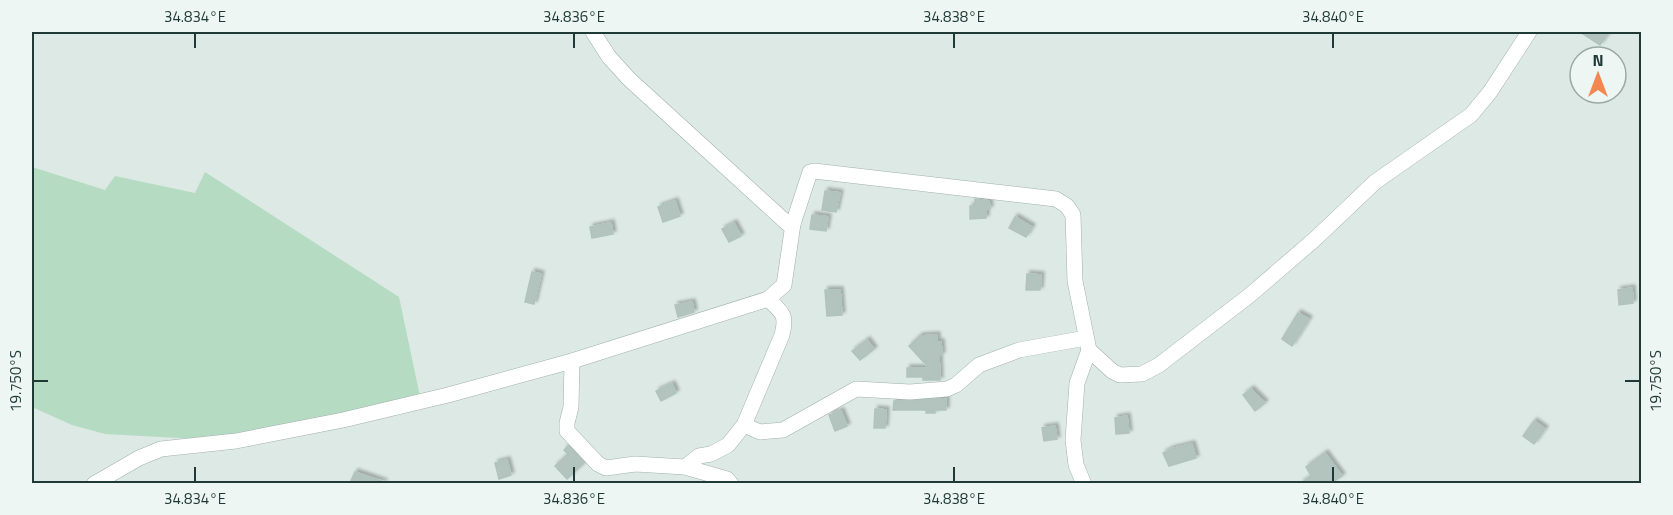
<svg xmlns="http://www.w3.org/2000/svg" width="1673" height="515" viewBox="0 0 1673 515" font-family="'Titillium Web',sans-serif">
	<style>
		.green { fill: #b5dbc3 }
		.building { fill: #b3c4be; stroke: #b0c3bd; stroke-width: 1.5; filter: url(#shadow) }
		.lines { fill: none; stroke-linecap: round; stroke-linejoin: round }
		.minor-casing { stroke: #a0b1ac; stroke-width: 16 }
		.minor { stroke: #fff; stroke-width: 15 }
		.ticks { fill: none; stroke: #1f3934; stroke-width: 2 }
		.neatline { fill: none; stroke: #1f3934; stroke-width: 2 }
		.ticks-label { font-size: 15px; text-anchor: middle; fill: #1f3934 }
	</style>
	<defs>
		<filter id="shadow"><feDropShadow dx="3" dy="-3" stdDeviation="1.5" flood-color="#0004"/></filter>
	</defs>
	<rect width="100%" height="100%" fill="#dde9e5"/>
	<polygon class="green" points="32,167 105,190 115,176 195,193 205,172 399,297 421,401 236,441 105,434 72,425 32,407"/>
	<g class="building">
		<polygon points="1580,32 1609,32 1600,45"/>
		<polygon points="825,191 840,193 836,212 822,210"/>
		<polygon points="975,199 989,201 990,209 986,209 986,218 970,219 970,206 975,206"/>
		<polygon points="675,201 680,216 663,222 658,207"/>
		<polygon points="812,215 828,217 826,231 810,229"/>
		<polygon points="1015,217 1032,227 1026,237 1009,228"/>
		<polygon points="611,223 613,234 592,238 590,227"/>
		<polygon points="734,223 741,236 729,242 722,229"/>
		<polygon points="532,272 541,274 534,304 525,302"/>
		<polygon points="1027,274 1041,275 1040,290 1026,290"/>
		<polygon points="1632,288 1633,303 1619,305 1618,290"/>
		<polygon points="825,290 840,290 842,315 827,316"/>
		<polygon points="692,302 694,312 678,317 675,305"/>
		<polygon points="1298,313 1309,319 1292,346 1282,339"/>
		<polygon points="937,335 937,342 941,342 942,355 939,355 940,380 923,380 923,377 907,377 907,368 929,368 909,346 920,336"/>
		<polygon points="867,340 874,349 860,360 852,351"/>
		<polygon points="672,384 676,393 661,401 656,391"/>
		<polygon points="1251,389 1265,403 1255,411 1243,395"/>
		<polygon points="944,399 946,399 946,410 935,410 935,413 926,413 926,410 893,410 894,401"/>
		<polygon points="875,409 886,410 885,428 874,428"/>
		<polygon points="841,411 847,426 835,431 829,415"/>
		<polygon points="1127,416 1129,433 1116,434 1115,418"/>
		<polygon points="1534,421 1545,429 1534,444 1523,436"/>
		<polygon points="1055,426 1057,439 1044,441 1042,428"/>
		<polygon points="1192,444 1196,458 1169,466 1163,453 1171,449"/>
		<polygon points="568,446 584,463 567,479 555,466 568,454 564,450"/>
		<polygon points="1325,453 1342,476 1331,483 1301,483 1311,476 1306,467"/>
		<polygon points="507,460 511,475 499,479 495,463"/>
		<polygon points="355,472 384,482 384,483 350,483"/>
	</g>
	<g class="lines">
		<g class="minor-casing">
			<g id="minor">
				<polyline points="593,32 609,57 629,79 788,224 793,224 810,172 814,171 1056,199 1067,206 1073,215 1075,281 1089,350 1112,371 1120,375 1142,374 1159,365 1250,295 1315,239 1375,182 1471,115 1490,92 1529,32"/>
				<polyline points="572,361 571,407 567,423 567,431 598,464 606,468 635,464 685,467 727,479 731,484"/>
				<polyline points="744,425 760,432 783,430 856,389 910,392 947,389 956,385 979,365 1019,350 1086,338"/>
				<path d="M 685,467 L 699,456 L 711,454 L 728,445 L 744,425 L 782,335 C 787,315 783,313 768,299"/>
				<polyline points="94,484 139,458 161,449 236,441 343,420 448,395 572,361 768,299 784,285 793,224"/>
				<polyline points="1084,484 1076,465 1073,440 1077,383 1089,350"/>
			</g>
		</g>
		<use href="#minor" class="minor"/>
	</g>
	<path class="ticks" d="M 195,33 L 195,48M 574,33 L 574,48M 954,33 L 954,48M 1333,33 L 1333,48M 33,381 L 48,381M 1625,381 L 1640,381M 195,467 L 195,482M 574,467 L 574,482M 954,467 L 954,482M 1333,467 L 1333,482"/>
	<rect width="1673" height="515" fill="none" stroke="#edf6f2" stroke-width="66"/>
	<g transform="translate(1598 75)"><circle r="28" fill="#edf6f2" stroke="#9baaa6" stroke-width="1.5"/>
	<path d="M0-4.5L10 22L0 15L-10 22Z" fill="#f38751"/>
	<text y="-9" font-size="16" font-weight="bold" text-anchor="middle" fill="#1f3934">N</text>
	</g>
	<rect x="33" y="33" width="1607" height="449" class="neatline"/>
	<g class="ticks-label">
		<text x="195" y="22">34.834°E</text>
		<text x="574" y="22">34.836°E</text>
		<text x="954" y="22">34.838°E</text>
		<text x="1333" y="22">34.840°E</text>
		<text transform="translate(16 381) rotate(-90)" y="5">19.750°S</text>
		<text transform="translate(1656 381) rotate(-90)" y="5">19.750°S</text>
		<text x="195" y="504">34.834°E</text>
		<text x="574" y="504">34.836°E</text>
		<text x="954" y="504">34.838°E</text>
		<text x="1333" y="504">34.840°E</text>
	</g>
</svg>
